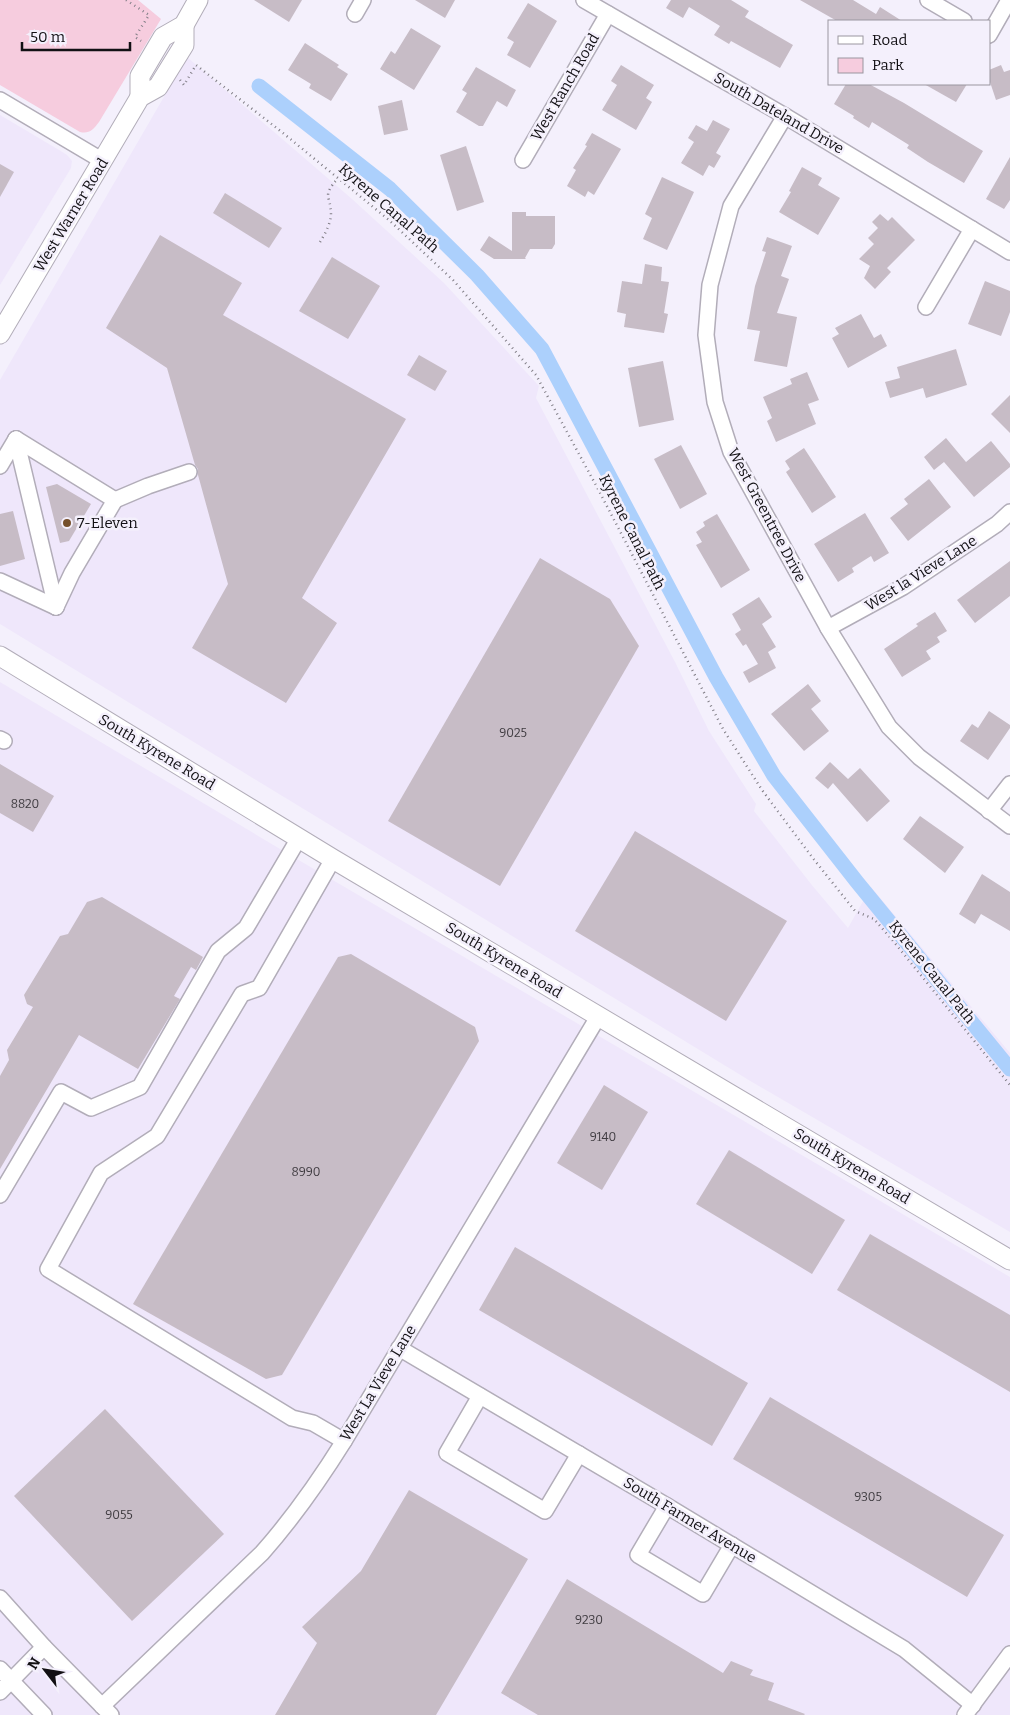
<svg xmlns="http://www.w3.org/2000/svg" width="1010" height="1715" viewBox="0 0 1010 1715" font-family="Bitter,serif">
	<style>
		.built { fill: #efe7fb }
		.green { fill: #f6ccde }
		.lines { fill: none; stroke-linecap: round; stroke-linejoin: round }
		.canal { stroke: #acd0fc; stroke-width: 15 }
		.building { fill: #c7bcc6 }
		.minor-casing { stroke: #b2adb9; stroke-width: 18 }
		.major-casing { stroke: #b2adb9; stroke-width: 21 }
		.path { stroke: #817e86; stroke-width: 2.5; stroke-dasharray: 1 4; stroke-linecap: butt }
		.minor { stroke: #fff; stroke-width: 15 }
		.major { stroke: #fff; stroke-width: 19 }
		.poi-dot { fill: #75502b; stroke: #f4f0fc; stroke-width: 2 }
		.labels { text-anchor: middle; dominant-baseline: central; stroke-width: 5; stroke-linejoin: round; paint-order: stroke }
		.number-label { font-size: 12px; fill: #3f3b40 }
		.street-label { font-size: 15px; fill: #121014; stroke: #f4f0fc }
		.poi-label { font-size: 15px; fill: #121014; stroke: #f4f0fc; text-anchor: start }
	</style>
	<rect width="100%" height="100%" fill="#f4f0fc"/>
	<g class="built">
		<polygon points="187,57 352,199 444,283 539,386 536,398 675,662 709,731 756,804 754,811 811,884 848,928 871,887 1010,1053 1010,1232 752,1082 0,624 0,380"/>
		<polygon points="0,115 59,150 67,155 72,161 71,168 0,285"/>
		<polygon points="0,682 302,862 1010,1277 1010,1715 0,1715"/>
	</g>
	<path class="green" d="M 0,0 L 138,0 L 161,19 L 99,122 C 93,130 89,134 80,132 L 0,85 Z"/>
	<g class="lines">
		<polyline class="canal" points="259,86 390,189 477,275 542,349 716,677 774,776 857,882 1010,1069"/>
	</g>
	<g class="building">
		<polygon points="254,0 302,0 289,22"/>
		<polygon points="415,0 455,0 445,18"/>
		<polygon points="671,0 731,0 749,11 745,17 793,45 780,68 731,41 729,44 714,35 720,26 689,7 683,18 666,8"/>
		<polygon points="800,0 853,0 876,14 880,7 902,21 837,21"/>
		<polygon points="528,3 557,21 530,68 507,55 514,42 507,38"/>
		<polygon points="411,28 441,46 414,90 380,69 391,51 395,54"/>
		<polygon points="305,43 339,65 337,67 348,74 331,101 309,88 311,84 288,70"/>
		<polygon points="621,65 654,85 646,98 652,102 636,130 602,110 617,85 611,81"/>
		<polygon points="1001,65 1004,72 1010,70 1010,95 996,100 989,79 989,70"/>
		<polygon points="476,67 516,90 507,107 497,101 483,126 479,126 456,112 467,93 462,90"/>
		<polygon points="846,84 869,84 904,103 983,151 964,183 928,162 907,148 909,145 872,122 869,128 853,118 854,116 834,104"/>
		<polygon points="924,84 967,84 956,102"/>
		<polygon points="402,100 408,130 384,135 378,106"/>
		<polygon points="713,120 730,129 716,153 721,156 714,168 709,165 703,176 681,163 694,142 688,138 696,125 707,131"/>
		<polygon points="592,133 621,149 594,195 588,191 585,197 567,186 576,170 573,168 587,146 585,145"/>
		<polygon points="466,146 484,202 457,211 440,155"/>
		<polygon points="1010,157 1010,200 1004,209 986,199"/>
		<polygon points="0,164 14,172 0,197"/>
		<polygon points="802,167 822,178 818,185 840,198 818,235 779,212 791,192 789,191"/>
		<polygon points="662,177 694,192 667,250 643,239 652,218 645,214"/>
		<polygon points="225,193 282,228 269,248 213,213"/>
		<polygon points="512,212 526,212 526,216 555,216 555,244 552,249 530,249 525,258 526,259 494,259 480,250 489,236 512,251"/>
		<polygon points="880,214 888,221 892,217 915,240 887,268 891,272 875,289 864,278 870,266 859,259 874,244 868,238 878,228 872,222"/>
		<polygon points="160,235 242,283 223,315 406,419 302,598 337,623 286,703 192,648 228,584 198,475 198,469 195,465 167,368 106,328"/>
		<polygon points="767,237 792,246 781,276 789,279 777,313 797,317 787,367 754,361 760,331 747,329 755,286 766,252 762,251"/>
		<polygon points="332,257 380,286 348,339 299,311"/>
		<polygon points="645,264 662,267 661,281 669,282 664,313 668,314 664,333 624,327 626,314 617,312 622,281 642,284"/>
		<polygon points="985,281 1010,291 1010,312 1001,336 968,324"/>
		<polygon points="861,314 874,338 881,334 887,346 848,368 832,338 839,334 835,328"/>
		<polygon points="956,349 967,385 926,398 923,388 890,398 885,382 900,378 897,367"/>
		<polygon points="419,355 447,371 435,391 407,375"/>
		<polygon points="663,361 674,420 639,427 628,368"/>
		<polygon points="807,372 819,400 808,404 816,424 776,442 767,421 772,418 763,397 792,384 790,379"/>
		<polygon points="1010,395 1010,433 991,414"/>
		<polygon points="946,438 966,462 991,441 1010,464 1010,467 974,497 944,462 934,470 924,457"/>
		<polygon points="681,445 707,494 680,509 654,459"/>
		<polygon points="804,448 836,497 812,513 786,472 790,469 785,461"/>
		<polygon points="929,479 951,507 908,541 890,518 908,504 904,499"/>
		<polygon points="57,484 91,504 69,541 60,543 46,487"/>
		<polygon points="13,511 25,559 0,566 0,514"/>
		<polygon points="865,513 889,553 874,562 871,556 852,568 854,572 838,582 814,544"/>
		<polygon points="717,514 750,570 721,588 696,545 702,542 696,532 705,526 703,522"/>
		<polygon points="540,558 610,599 639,646 500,886 388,821"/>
		<polygon points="1010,561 1010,596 975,623 957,600"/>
		<polygon points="759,597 772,617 762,624 776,647 768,652 776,668 749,683 743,672 758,664 746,644 743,646 735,634 741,630 732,614"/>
		<polygon points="935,612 947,631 937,637 940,642 926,651 931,659 902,677 884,649 918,626 916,624"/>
		<polygon points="808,684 821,701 811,709 829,731 804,751 771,714"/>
		<polygon points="989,711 1010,725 1010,728 988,760 960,741 972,724 978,728"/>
		<polygon points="830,762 848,779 860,768 890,801 867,822 833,783 828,789 815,778"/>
		<polygon points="0,764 54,796 33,832 0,813"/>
		<polygon points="920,816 964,847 945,873 903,839"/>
		<polygon points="635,831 787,921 726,1021 575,931"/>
		<polygon points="982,874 1010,892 1010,931 981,914 975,924 959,914"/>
		<polygon points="102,897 203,957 196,970 191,967 174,996 180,999 138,1069 79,1035 0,1169 0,1076 9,1060 7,1050 33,1007 27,1004 24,995 60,936 68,934 87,902"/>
		<polygon points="351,954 475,1027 479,1041 282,1375 266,1379 133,1304 338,957"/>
		<polygon points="604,1085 648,1112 602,1190 557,1163"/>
		<polygon points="729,1150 845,1220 812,1274 696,1204"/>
		<polygon points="870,1234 1010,1315 1010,1392 837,1290"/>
		<polygon points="515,1247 748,1383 712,1446 479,1310"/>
		<polygon points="770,1397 1004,1535 967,1597 733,1459"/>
		<polygon points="105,1409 224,1534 132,1621 14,1496"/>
		<polygon points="409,1490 528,1559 436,1715 275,1715 317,1643 302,1627 361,1571"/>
		<polygon points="567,1579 723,1673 731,1661 753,1670 750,1675 774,1683 768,1700 805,1714 804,1715 538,1715 501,1693"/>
	</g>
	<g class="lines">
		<g class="minor-casing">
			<g id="minor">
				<polyline points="584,0 785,116 1010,252"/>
				<polyline points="928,0 964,21"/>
				<polyline points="355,14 363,0"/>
				<polyline points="989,35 1009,0"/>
				<polyline points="0,100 103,161"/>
				<polyline points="785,116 731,206 710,285 706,335 715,402 731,452 828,628 889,727 919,757 1010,826"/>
				<polyline points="523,160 608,14"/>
				<polyline points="926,307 972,229"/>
				<polyline points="16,439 115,500 72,573 56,607"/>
				<polyline points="16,439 56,607"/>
				<polyline points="0,466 16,439"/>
				<polyline points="115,500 148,486 189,472"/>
				<polyline points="0,581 56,607"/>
				<polyline points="828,628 903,587 997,524 1010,512"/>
				<polyline points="0,739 4,741"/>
				<polyline points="989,811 1010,784"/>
				<polyline points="333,859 259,988 242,994 157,1136 101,1173 48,1269 292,1418 313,1423 344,1441"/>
				<polyline points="0,1195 61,1092 91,1108 140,1087 218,951 246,928 299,838"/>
				<polyline points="399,1348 667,1506 904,1649 973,1705"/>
				<polyline points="480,1396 447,1453 545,1511 579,1454"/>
				<polyline points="667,1506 638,1555 703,1594 732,1545"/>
				<polyline points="0,1598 44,1647 111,1715"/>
				<polyline points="0,1669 44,1715"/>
				<polyline points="0,1692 44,1647"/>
				<path d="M 102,1706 L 262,1553 C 293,1518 319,1481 344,1441 L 598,1017"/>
				<polyline points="965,1715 1010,1654"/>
			</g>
		</g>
		<g class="major-casing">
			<g id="major">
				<polyline points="140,97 140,76 163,37 184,25 198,0"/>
				<polyline points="0,334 140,97 158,87 184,45 184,25"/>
				<polyline points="0,656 333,859 1010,1260"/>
			</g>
		</g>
		<g class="path">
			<polyline points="126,0 149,15 135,37 141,41"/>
			<polyline points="180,80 184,85 196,65 283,133 389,220 453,280 536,375 598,489 723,729 762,790 812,857 855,911 874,919 894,942 1010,1085"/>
			<path d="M 320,242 C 325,234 330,225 331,215 C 331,194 321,198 338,178"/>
		</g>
		<use href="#minor" class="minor"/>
		<use href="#major" class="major"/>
	</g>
	<circle class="poi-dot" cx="67" cy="523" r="5"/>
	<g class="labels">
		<g class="number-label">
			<text x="513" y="733">9025</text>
			<text x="25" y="804">8820</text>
			<text x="603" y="1137">9140</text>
			<text x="306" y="1172">8990</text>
			<text x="868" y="1497">9305</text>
			<text x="119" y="1515">9055</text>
			<text x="589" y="1620">9230</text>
		</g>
		<g class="street-label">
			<text transform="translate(565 87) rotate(-60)">West Ranch Road</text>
			<text transform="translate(779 113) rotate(30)">South Dateland Drive</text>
			<text transform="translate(389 208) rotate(41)">Kyrene Canal Path</text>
			<text transform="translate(71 215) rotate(-59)">West Warner Road</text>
			<text transform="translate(767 515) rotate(62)">West Greentree Drive</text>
			<text transform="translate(632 532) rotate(63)">Kyrene Canal Path</text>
			<text transform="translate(921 573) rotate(-32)">West la Vieve Lane</text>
			<text transform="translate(157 752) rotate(31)">South Kyrene Road</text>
			<text transform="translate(504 960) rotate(31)">South Kyrene Road</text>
			<text transform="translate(932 972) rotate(51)">Kyrene Canal Path</text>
			<text transform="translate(852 1166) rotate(31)">South Kyrene Road</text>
			<text transform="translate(378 1383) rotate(-59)">West La Vieve Lane</text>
			<text transform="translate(690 1520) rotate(31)">South Farmer Avenue</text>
		</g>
		<g class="poi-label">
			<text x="77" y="523">7-Eleven</text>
		</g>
	</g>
	<rect x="828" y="20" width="162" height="65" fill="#f4f0fc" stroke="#9a969f"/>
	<rect x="838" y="36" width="25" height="8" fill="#ffffff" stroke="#9a969f"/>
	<text x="872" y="45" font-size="15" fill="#121014">Road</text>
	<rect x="838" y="58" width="25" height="15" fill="#f6ccde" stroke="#9a969f"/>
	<text x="872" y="70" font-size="15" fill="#121014">Park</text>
	<g transform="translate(45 1670) rotate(301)" stroke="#f4f0fc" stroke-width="4" paint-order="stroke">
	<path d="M0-4L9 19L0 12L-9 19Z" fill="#121014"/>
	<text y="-8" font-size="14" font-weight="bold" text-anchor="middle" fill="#121014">N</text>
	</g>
	<path d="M22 42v8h108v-8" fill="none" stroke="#121014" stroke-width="2.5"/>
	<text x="30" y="42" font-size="15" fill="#121014" stroke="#f4f0fc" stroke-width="4" paint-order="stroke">50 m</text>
</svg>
